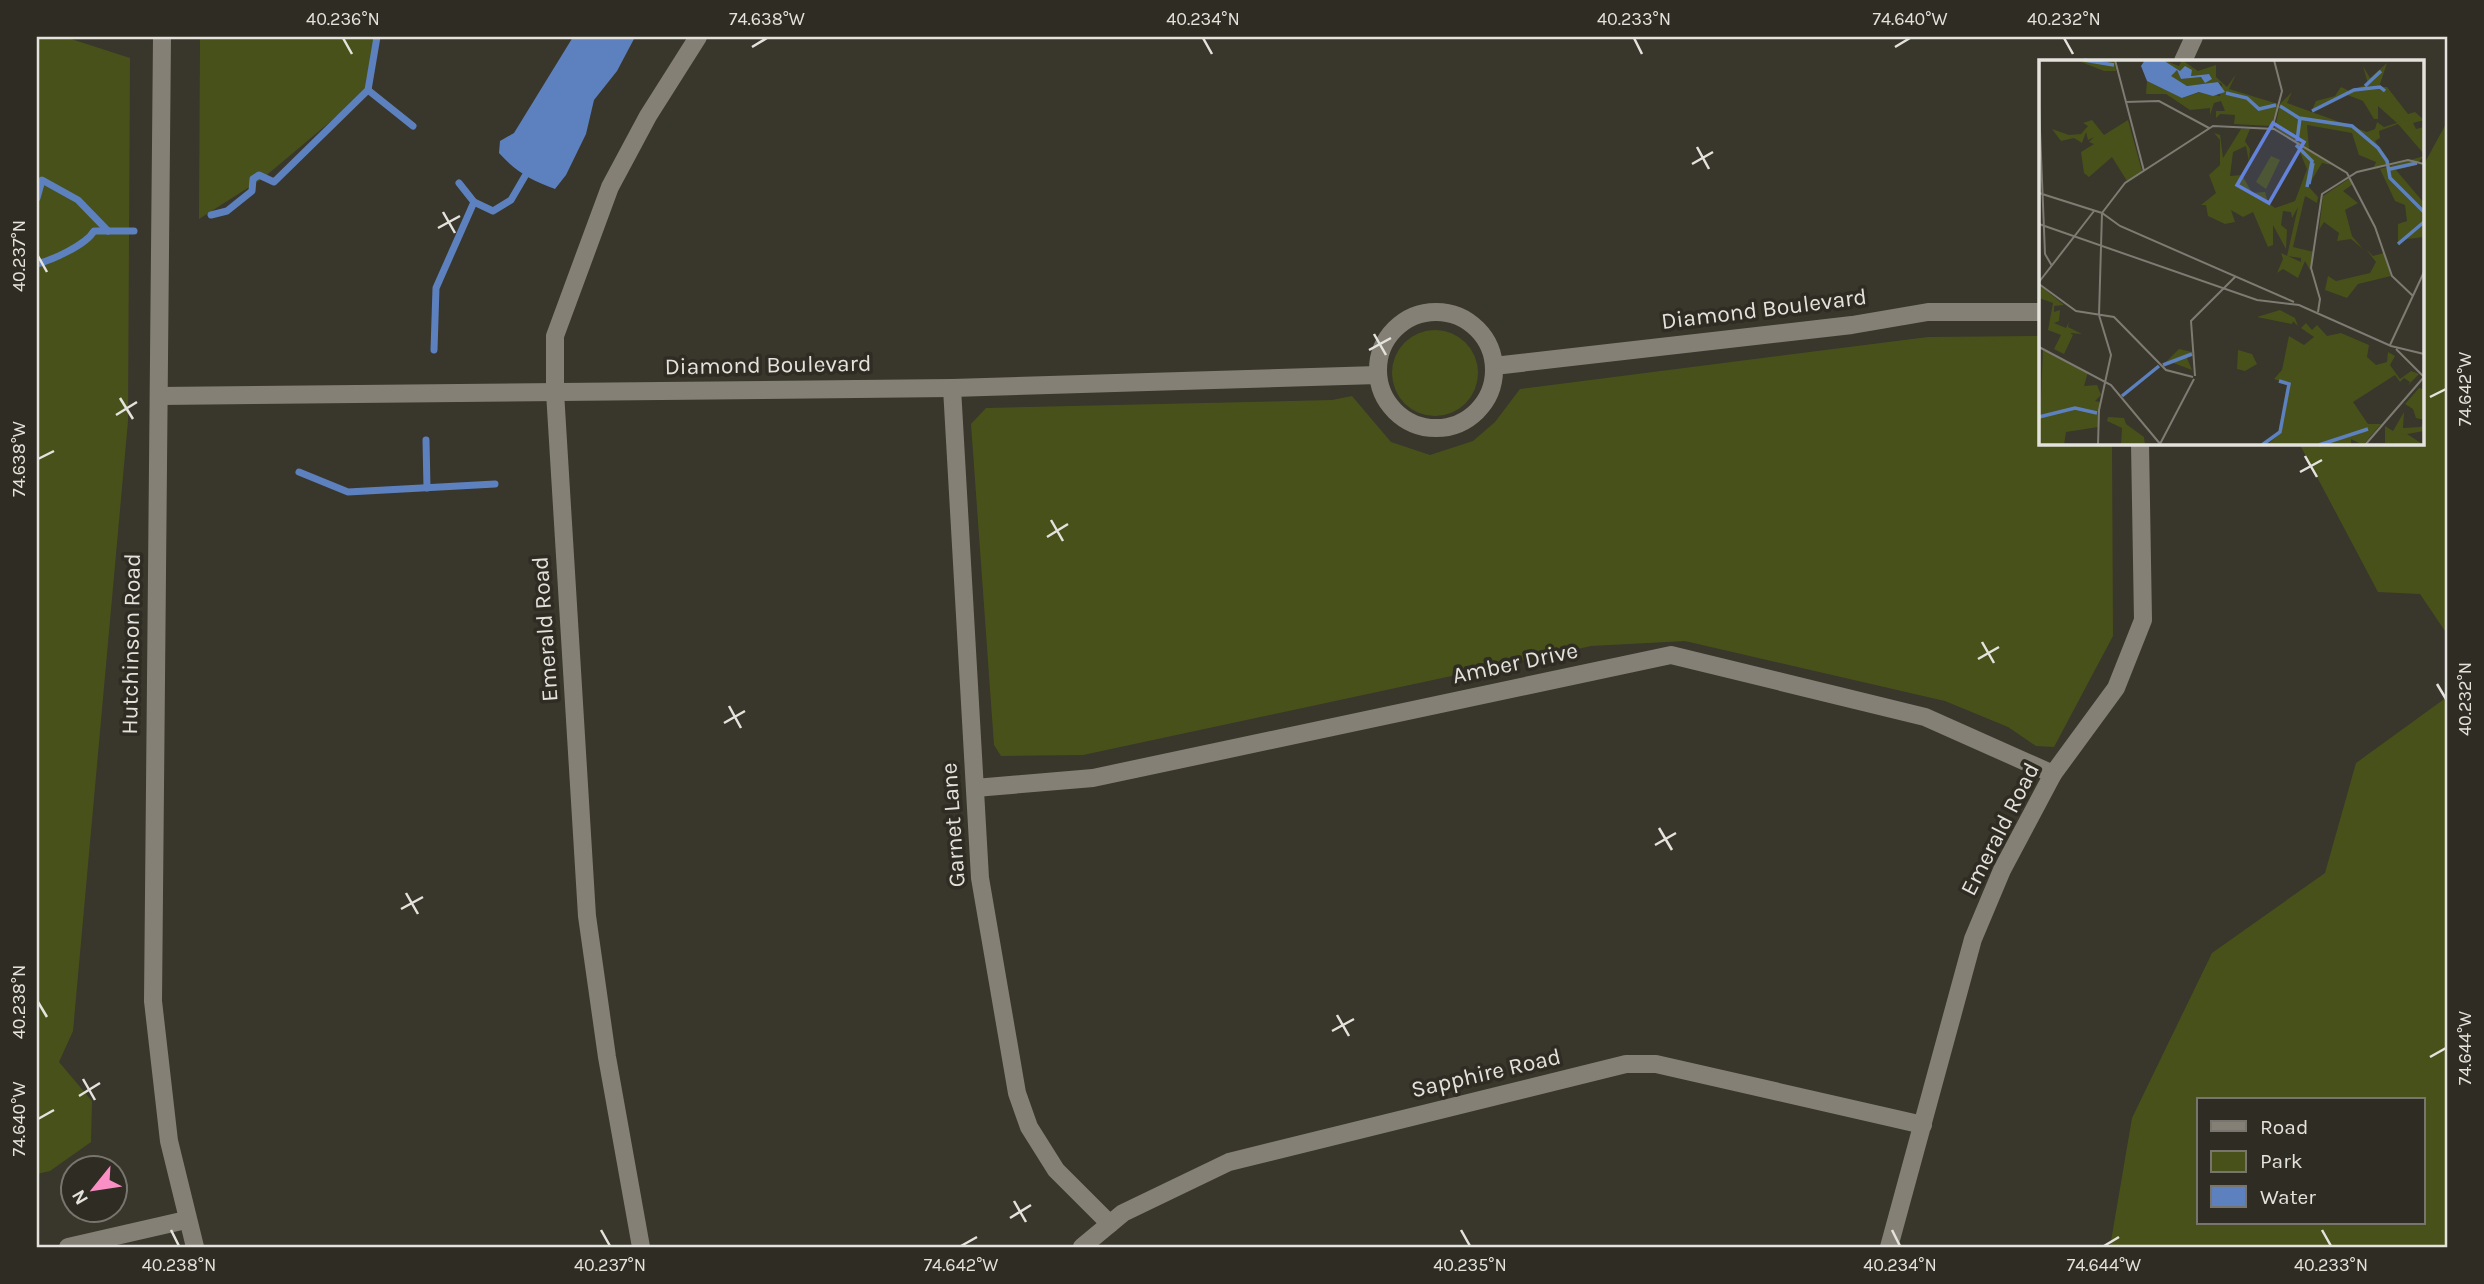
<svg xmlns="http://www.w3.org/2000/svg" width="2484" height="1284" viewBox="0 0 2484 1284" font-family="Karla,sans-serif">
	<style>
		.green { fill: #49511a; fill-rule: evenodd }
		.water { fill: #5d81be }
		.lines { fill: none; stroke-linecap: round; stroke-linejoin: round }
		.stream { stroke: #5d81be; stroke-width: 7 }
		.minor { stroke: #848075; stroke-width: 18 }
		.tertiary { stroke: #848075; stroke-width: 18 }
		.ticks { fill: none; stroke: #e4e2dc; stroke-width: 2.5 }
		.labels { text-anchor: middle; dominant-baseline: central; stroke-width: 7; stroke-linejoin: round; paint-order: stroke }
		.street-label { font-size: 23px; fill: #e4e2dc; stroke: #2f2c23 }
		.inset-river { fill: none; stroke: #5d81be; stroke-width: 3.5 }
		.inset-road { fill: none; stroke: #7d7b72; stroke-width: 2 }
		.view { fill: #6382d9; fill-opacity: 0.15; stroke: #6382d9; stroke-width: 3.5 }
		.inset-edge { fill: none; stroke: #e4e2dc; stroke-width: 3.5 }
		.neatline { fill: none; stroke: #e4e2dc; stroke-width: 2.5 }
		.ticks-label { font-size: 18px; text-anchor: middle; fill: #e4e2dc }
	</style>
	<rect width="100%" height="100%" fill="#39362c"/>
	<g class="green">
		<polygon points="37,37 65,37 130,58 128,421 73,1031 59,1062 92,1101 91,1142 50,1171 37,1174"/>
		<polygon points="200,37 377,37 368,90 262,179 199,219"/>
		<polygon points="2447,122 2447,634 2420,594 2378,592 2299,443 2423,443 2423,166"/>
		<circle cx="1435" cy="373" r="43"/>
		<polygon points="2041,336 2041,443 2112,443 2113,636 2054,747 2036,746 2008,727 1945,701 1685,641 1591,646 1083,755 1001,756 994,745 971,424 986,408 1332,400 1352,396 1391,442 1430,455 1473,441 1495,422 1520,389 1928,337"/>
		<path d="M 2447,697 L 2447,1247 L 2110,1247 L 2132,1118 L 2212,953 L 2325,873 L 2356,763 ZM 2199,1100 L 2423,1100 L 2423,1223 L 2199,1223 Z"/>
	</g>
	<path class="water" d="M 573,37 L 635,37 L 617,71 L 594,100 L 586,134 L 566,175 L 555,189 C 531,180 516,172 499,153 L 500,141 L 514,133 Z"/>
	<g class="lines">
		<g class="stream">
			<polyline points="368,90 413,126"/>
			<polyline points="459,183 474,202 493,211 511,200 525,176"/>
			<polyline points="37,198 42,180 78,200 108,231"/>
			<polyline points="211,215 227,211 252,191 253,179 259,175 274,182 368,90 377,37"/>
			<path d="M 37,264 C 52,260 86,245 94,231 L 134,231"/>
			<polyline points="434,350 436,288 474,202"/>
			<polyline points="426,440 427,488"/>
			<polyline points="299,472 348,492 495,484"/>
		</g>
		<g class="minor">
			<polyline points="2183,61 2194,37"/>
			<circle cx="1436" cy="370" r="58"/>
			<polyline points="1494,366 1852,325 1928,312 2041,312"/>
			<polyline points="952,388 980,878 1017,1093 1029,1127 1056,1170 1110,1224"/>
			<polyline points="159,396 952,388 1378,375"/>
			<polyline points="975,788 1093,778 1671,655 1925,717 2053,774"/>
			<polyline points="641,1247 607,1057 587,916 555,392 555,336 610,187 648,116 698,37"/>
			<polyline points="1082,1247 1123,1213 1229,1162 1626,1064 1656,1064 1923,1125"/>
			<polyline points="1889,1247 1973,939 2002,870 2053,774 2116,688 2143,620 2140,443"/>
		</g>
		<g class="tertiary">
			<polyline points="162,37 153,1001 169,1141 195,1247"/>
			<polyline points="68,1247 186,1220"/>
		</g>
	</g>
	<path class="ticks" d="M 343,38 L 352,54M 1203,38 L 1212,54M 1634,38 L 1642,54M 2064,38 L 2073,54M 752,47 L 767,38M 1895,47 L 1910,38M 1697,147 L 1709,169M 1692,164 L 1713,152M 443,212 L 455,233M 438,228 L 460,216M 38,256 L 47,272M 1374,334 L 1386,355M 1369,350 L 1391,338M 2430,397 L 2446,389M 120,398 L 133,419M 116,415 L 137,402M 2305,456 L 2317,477M 38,459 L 54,451M 2300,472 L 2322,460M 1051,520 L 1063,541M 1047,537 L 1068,524M 1982,642 L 1994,663M 1978,659 L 1999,647M 2437,684 L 2446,699M 729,706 L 741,728M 724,723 L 745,711M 1659,828 L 1672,850M 1655,845 L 1676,833M 406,893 L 418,914M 401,909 L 423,897M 38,1002 L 47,1017M 1337,1015 L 1349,1036M 1332,1031 L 1354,1019M 2430,1057 L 2446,1048M 83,1079 L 95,1100M 79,1096 L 100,1083M 38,1119 L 54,1110M 1014,1201 L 1026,1222M 1010,1218 L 1031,1205M 171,1230 L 179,1246M 601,1230 L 610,1246M 1461,1230 L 1470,1246M 1892,1230 L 1900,1246M 2322,1230 L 2331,1246M 961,1246 L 977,1237M 2104,1246 L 2119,1237"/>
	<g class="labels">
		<g class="street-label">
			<text transform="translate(1764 309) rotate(-7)">Diamond Boulevard</text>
			<text transform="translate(768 365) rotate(-1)">Diamond Boulevard</text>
			<text transform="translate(545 629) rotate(-94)">Emerald Road</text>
			<text transform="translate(131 644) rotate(-89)">Hutchinson Road</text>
			<text transform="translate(1515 663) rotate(-12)">Amber Drive</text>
			<text transform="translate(953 825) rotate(-94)">Garnet Lane</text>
			<text transform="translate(2000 829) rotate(-63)">Emerald Road</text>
			<text transform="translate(1486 1073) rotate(-13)">Sapphire Road</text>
		</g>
	</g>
	<g transform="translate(2039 60)">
		<rect width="385" height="385" fill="#39362c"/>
		<path d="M 37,0 L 75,0 L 77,11 L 65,11 ZM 124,0 L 140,6 L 143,0 L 159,11 L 177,5 L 177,17 L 188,27 L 197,14 L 190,29 L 239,44 L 232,66 L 195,64 L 196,55 L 181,54 L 177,58 L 177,51 L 186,51 L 182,41 L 175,43 L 171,55 L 171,48 L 151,50 L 127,34 L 107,34 L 108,21 L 144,38 L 161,32 L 181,36 L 183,24 L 179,22 L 148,26 L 131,16 L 138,10 L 142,19 L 162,17 L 166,22 L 172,18 L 169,14 L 151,16 L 153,10 L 141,11 ZM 348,3 L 340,27 L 348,27 L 369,54 L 376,52 L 385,60 L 374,63 L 377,69 L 385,67 L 385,94 L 359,64 L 340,71 L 341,78 L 336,81 L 351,102 L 334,109 L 337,102 L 320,95 L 313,73 L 268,65 L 270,89 L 236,68 L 241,44 L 253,32 L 248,43 L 328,72 L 336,69 L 338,62 L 345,67 L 358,63 L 339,46 L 339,59 L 335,59 L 324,41 L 306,34 L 273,50 L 277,41 L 296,36 L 302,27 L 310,31 L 329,24 L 324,6 L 331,18 ZM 53,60 L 65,75 L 89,60 L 103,111 L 88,121 L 73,97 L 50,117 L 45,113 L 42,92 L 55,84 L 50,82 L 55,77 L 49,80 L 47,72 L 43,83 L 35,78 L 22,81 L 13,69 L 30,75 L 42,74 L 49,66 L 44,63 ZM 180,66 L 184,98 L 202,69 L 211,69 L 206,81 L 211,89 L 210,102 L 207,86 L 194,92 L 191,116 L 203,115 L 213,133 L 226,132 L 229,143 L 236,148 L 256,141 L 268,109 L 257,83 L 293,105 L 283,103 L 269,126 L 279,137 L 278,143 L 266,136 L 254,187 L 275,192 L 271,210 L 266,201 L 259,218 L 244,209 L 238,213 L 244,199 L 242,193 L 262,202 L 262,198 L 248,196 L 259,147 L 253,158 L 252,152 L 244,151 L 242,165 L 248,170 L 247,189 L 234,165 L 234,185 L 229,187 L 214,152 L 204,157 L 192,150 L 196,162 L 186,164 L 169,156 L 167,145 L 162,145 L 177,133 L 170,115 L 181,105 L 181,80 L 175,73 L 181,75 ZM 232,96 L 241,100 L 227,129 L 217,122 ZM 385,96 L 377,105 L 357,110 L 385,143 L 385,177 L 368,179 L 359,185 L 359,164 L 368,161 L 366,145 L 356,141 L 341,109 ZM 311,118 L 314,124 L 304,131 L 319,143 L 306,150 L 313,176 L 324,189 L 312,179 L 298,181 L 300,173 L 285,162 L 280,170 L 284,136 ZM 327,189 L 334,196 L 345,193 L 352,216 L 319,224 L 308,238 L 286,230 L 289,216 L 297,221 L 331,213 L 337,202 ZM 0,225 L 25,245 L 15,246 L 15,252 L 21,250 L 20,261 L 15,263 L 27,268 L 30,262 L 29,267 L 43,274 L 31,273 L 34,275 L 25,294 L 15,289 L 22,275 L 9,270 L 14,243 L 0,238 ZM 241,250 L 256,258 L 259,266 L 254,261 L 253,264 L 218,257 ZM 267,263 L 273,270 L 278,265 L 288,276 L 302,273 L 330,285 L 328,297 L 337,305 L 348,302 L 349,292 L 356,296 L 351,305 L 361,319 L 372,311 L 380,314 L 368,326 L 371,322 L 365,318 L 361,322 L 356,315 L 314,342 L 329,364 L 342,364 L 324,385 L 312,379 L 312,385 L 228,385 L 242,373 L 251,324 L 235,319 L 243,310 L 250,276 L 265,285 L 275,277 L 262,268 ZM 140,289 L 153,292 L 148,298 L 153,310 L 132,302 L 124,305 ZM 4,290 L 49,312 L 45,326 L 58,325 L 62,335 L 56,341 L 61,342 L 59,367 L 27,372 L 25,385 L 0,385 ZM 199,290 L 213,294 L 218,304 L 206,311 L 198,309 ZM 380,328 L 385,329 L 385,360 L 377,358 L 374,349 L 366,344 ZM 365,352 L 364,368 L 382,367 L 385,361 L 385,371 L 368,374 L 385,385 L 346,383 L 346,366 L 354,371 ZM 69,357 L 85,358 L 87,364 L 105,377 L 106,385 L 82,385 L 83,368 L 68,361 Z" fill="#49511a"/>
		<path d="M 106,0 L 124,0 L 141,11 L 146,6 L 153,10 L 152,16 L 170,14 L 173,19 L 166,23 L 162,17 L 142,19 L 138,10 L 132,16 L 148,26 L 179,22 L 186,32 L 174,36 L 160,32 L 143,38 L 108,21 L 102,6 Z" fill="#5d81be"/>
		<path class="inset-river" d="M 45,0 L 75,5M 326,26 L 342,11M 187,33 L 208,38 L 220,49 L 237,45M 241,46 L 260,58 L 313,66 L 339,88 L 348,101 L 351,118 L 385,152M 273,51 L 315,30 L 341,27 L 346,31M 258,81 L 261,58M 257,85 L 273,101 L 268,127M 351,109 L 378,103M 270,124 L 274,103M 359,184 L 385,162M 124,305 L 153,294M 83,336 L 120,306M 0,357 L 36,348 L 58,353M 223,385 L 241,372 L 250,324 L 240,321M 280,385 L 329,369"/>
		<path class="inset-road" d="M 76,0 L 105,111M 86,42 L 120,41 L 170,68M 0,46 L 6,194 L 13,206M 233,69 L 243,31 L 235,0M 0,133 L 63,153 L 81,166 L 255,242M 0,164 L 218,240 L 260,245 L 352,286 L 385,294M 0,222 L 55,151M 0,224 L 37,251 L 75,257 L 127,310 L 154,317M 279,252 L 281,239 L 272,208 L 283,134 L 318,112 L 369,100 L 385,104M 351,285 L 385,212M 0,287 L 72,325 L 122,385M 357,289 L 385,317M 156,316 L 152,261 L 196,217M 121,384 L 155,319M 59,385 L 60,350 L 72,295 L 60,255 L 63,153 L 86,123 L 174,66 L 235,69 L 308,113 L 336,167 L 353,216 L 374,236M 326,385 L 385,317"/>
		<path class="view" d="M 234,63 L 265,82 L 230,143 L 198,125 Z"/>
		<rect width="385" height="385" class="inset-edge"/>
	</g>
	<rect width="2484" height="1284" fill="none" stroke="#2f2c23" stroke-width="77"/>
	<rect x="2197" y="1098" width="228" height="126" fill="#2f2c23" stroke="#77756d" stroke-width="2"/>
	<rect x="2211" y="1121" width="35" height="10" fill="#848075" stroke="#77756d" stroke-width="2"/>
	<text x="2260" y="1134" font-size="21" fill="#e4e2dc">Road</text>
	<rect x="2211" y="1151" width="35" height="21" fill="#49511a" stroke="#77756d" stroke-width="2"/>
	<text x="2260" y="1168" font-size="21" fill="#e4e2dc">Park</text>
	<rect x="2211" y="1186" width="35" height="21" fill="#5d81be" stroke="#77756d" stroke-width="2"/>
	<text x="2260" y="1204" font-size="21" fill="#e4e2dc">Water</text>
	<g transform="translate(94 1189) rotate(240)"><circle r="33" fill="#2f2c23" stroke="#77756d" stroke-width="2"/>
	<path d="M0-5L12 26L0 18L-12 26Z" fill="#fa8fc6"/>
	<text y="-10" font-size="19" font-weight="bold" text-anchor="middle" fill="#e4e2dc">N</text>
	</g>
	<rect x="38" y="38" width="2408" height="1208" class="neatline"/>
	<g class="ticks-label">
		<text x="343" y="25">40.236°N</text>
		<text x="767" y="25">74.638°W</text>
		<text x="1203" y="25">40.234°N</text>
		<text x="1634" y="25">40.233°N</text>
		<text x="1910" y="25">74.640°W</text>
		<text x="2064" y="25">40.232°N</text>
		<text transform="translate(19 256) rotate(-90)" y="6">40.237°N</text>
		<text transform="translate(2465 389) rotate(-90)" y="6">74.642°W</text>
		<text transform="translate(19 459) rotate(-90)" y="6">74.638°W</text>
		<text transform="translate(2465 699) rotate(-90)" y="6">40.232°N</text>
		<text transform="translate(19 1002) rotate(-90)" y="6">40.238°N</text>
		<text transform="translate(2465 1048) rotate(-90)" y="6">74.644°W</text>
		<text transform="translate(19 1119) rotate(-90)" y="6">74.640°W</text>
		<text x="179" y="1271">40.238°N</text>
		<text x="610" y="1271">40.237°N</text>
		<text x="961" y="1271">74.642°W</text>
		<text x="1470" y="1271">40.235°N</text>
		<text x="1900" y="1271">40.234°N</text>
		<text x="2104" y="1271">74.644°W</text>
		<text x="2331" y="1271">40.233°N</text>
	</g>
</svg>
